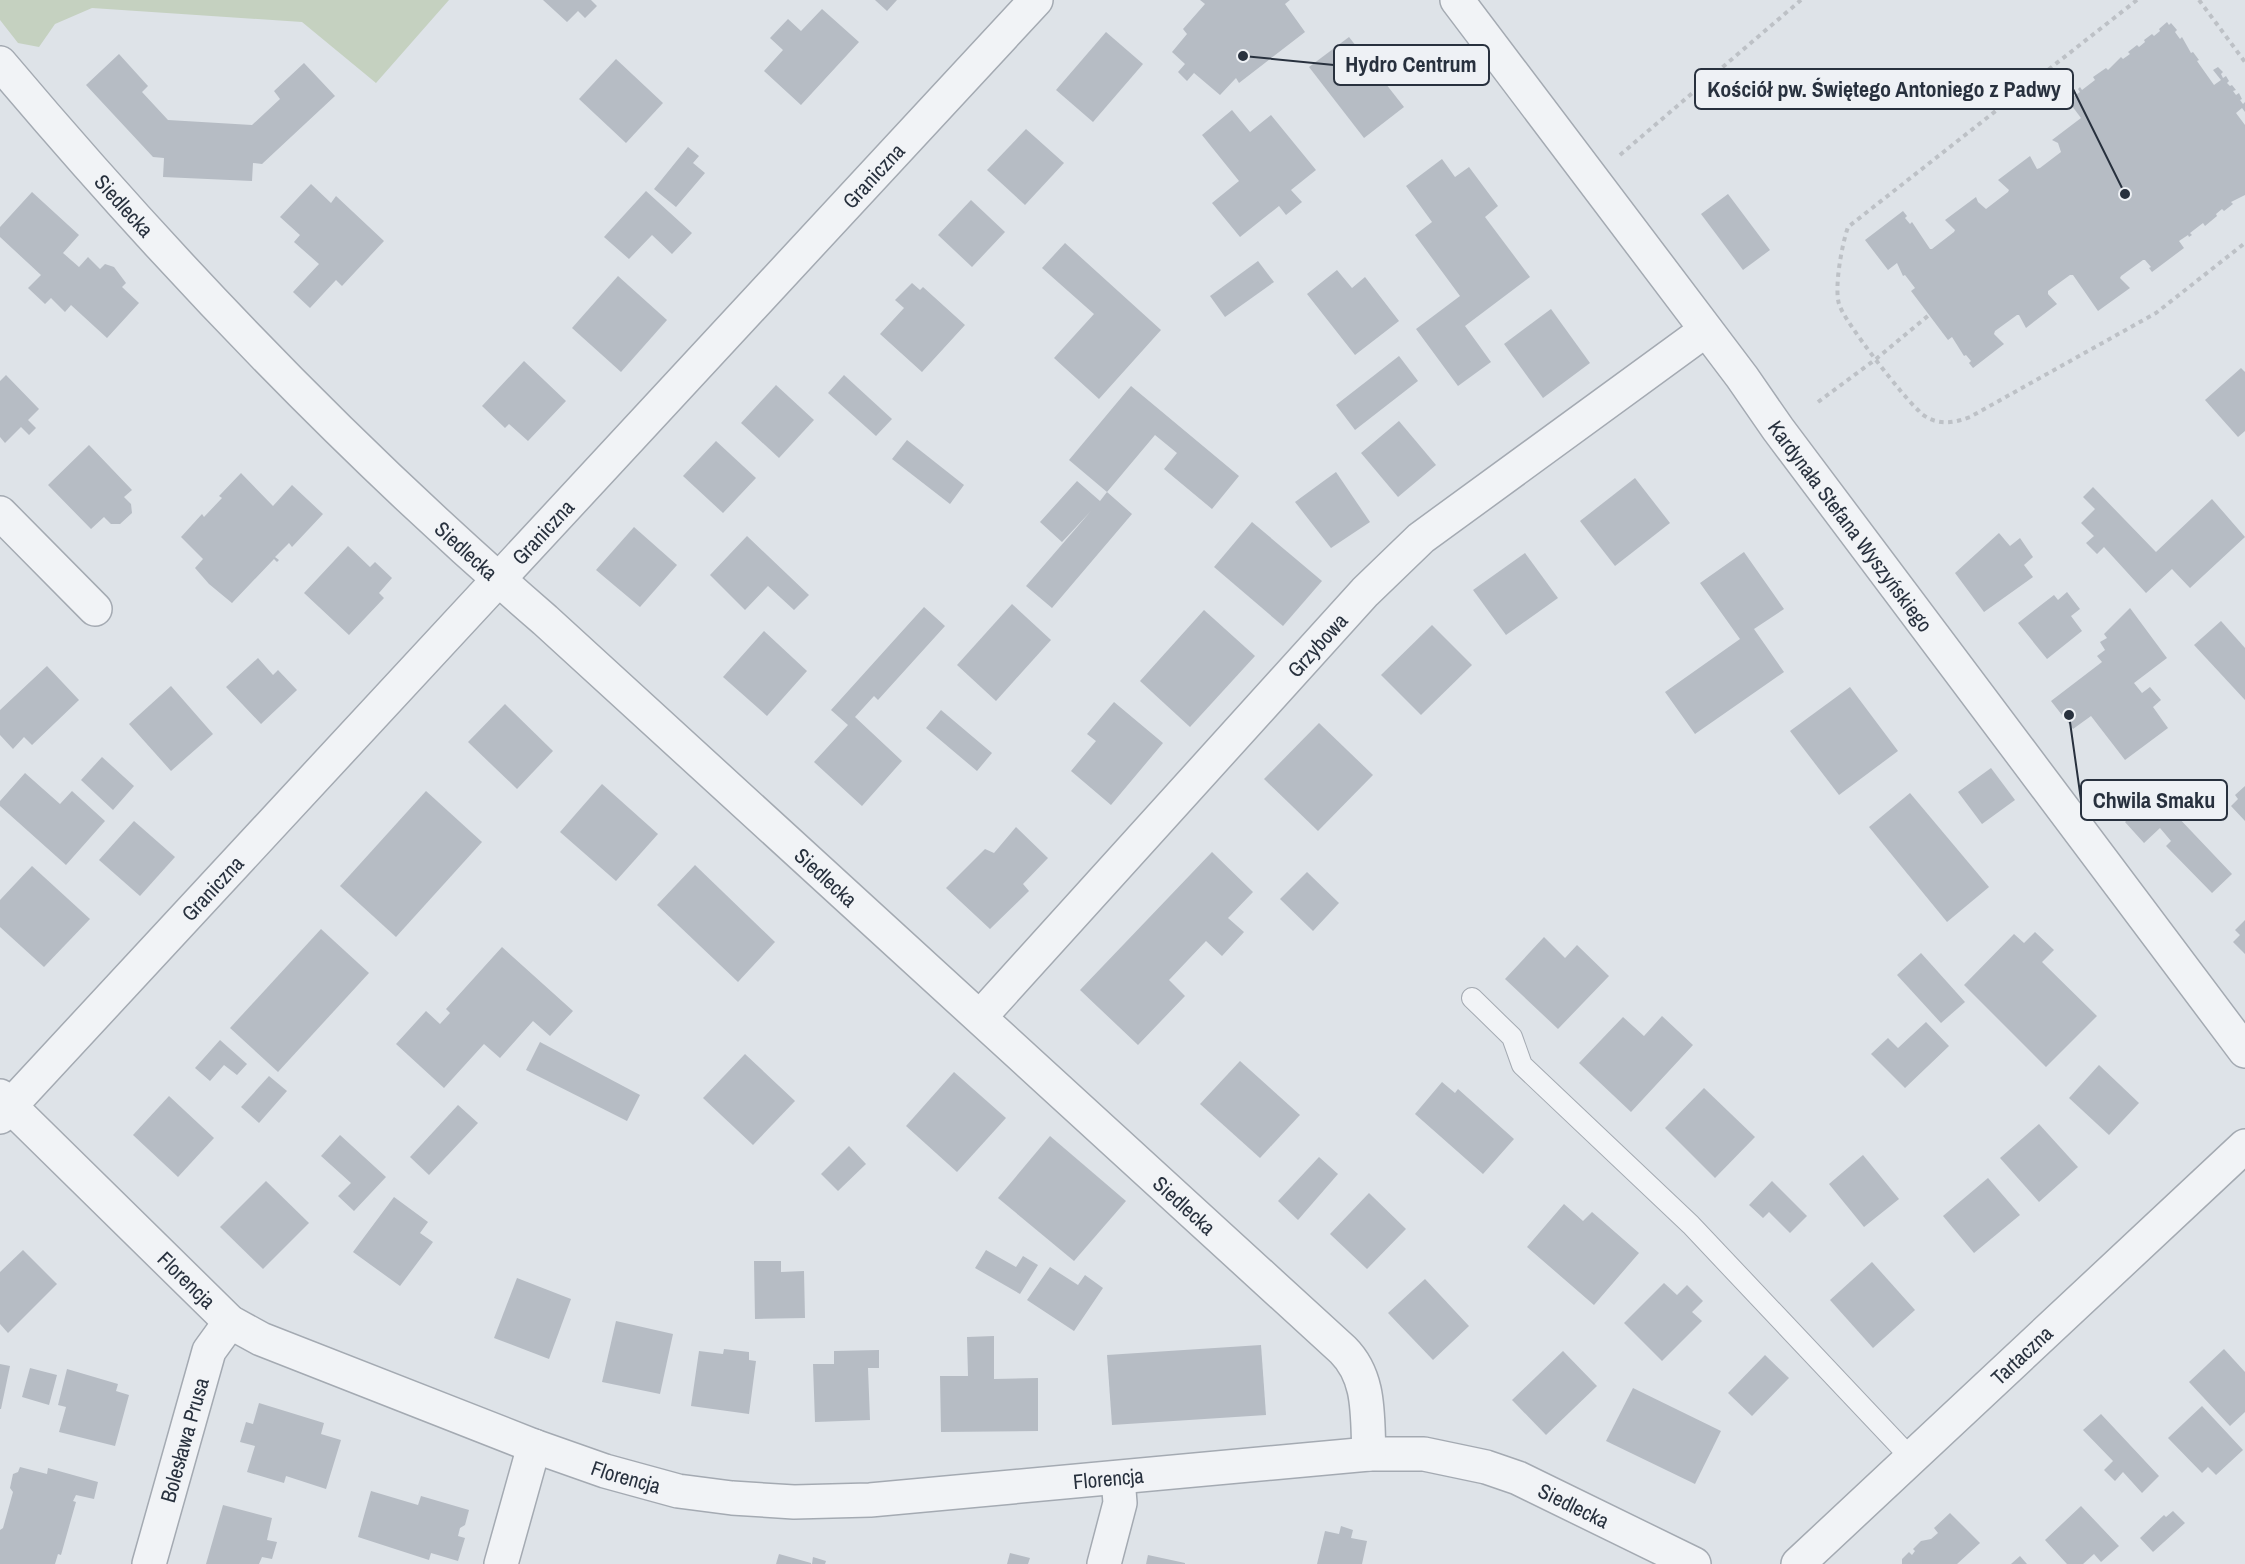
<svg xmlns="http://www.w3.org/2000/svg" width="2245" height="1564" viewBox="0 0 2245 1564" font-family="'Archivo Narrow',sans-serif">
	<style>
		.green { fill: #c5d1c0 }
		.building { fill: #b6bcc4 }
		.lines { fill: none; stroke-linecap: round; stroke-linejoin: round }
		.service-casing { stroke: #a4aab2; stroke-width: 22 }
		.minor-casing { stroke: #a4aab2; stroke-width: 36 }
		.path { stroke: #bdc1c6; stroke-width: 4; stroke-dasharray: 4.5 4.5; stroke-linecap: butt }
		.service { stroke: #f1f3f6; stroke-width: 20 }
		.minor { stroke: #f1f3f6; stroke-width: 33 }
		.labels { text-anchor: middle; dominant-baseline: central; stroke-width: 5; stroke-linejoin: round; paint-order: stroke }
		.street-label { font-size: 21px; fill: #28313e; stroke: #eef1f5 }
		.leader { fill: none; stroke: #28313e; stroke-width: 2 }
		.callout-dot { fill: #28313e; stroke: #eef1f5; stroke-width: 2 }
		.callout { fill: #eef1f5; stroke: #28313e; stroke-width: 2 }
		.callout-label { font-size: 22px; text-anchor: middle; font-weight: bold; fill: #28313e }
	</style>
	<rect width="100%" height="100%" fill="#dee3e8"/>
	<polygon class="green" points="0,0 449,0 376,83 302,22 92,8 55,24 39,47 18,43 0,20"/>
	<g class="building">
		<polygon points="543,0 591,0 597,6 585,18 578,11 567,22"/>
		<polygon points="875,0 897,0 887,11"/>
		<polygon points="1200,0 1290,0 1285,4 1305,32 1239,83 1236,78 1220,95 1194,73 1187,81 1178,72 1185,64 1172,52 1187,34 1183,29 1205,4"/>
		<polygon points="822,9 859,42 801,105 764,71 783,50 770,38 788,19 801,31"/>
		<polygon points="2167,22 2169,25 2171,23 2177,30 2175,32 2180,39 2182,37 2191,53 2193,52 2199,60 2197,61 2214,85 2221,80 2213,70 2218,67 2223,72 2221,74 2223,78 2226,76 2229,81 2227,83 2230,86 2232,85 2236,90 2233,91 2236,95 2239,93 2242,99 2240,100 2243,104 2245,102 2245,112 2242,108 2236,113 2245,125 2245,195 2231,202 2233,204 2224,211 2222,209 2216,214 2217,216 2205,226 2203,223 2190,233 2192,235 2189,237 2188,235 2179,241 2184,248 2152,272 2149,268 2151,267 2145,260 2143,260 2121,276 2120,278 2130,288 2098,311 2073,275 2070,275 2048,291 2048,294 2057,304 2026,328 2019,315 2017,315 1995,331 1994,334 2004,344 1973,368 1969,363 1971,361 1966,355 1964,356 1952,337 1948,340 1911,291 1915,288 1905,275 1903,276 1897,263 1888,270 1865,240 1903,211 1907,216 1905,218 1910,224 1912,222 1930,249 1932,249 1954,232 1955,230 1945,220 1976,197 1978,202 1986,209 2008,192 2009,190 1998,180 2030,156 2037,169 2040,168 2061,152 2058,143 2052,140 2081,118 2066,98 2069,96 2071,98 2080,92 2078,89 2080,87 2082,90 2095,80 2093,77 2106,68 2108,70 2121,57 2123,59 2130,54 2128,52 2137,45 2139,47 2145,42 2144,40 2152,34 2154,36 2160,31 2159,29"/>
		<polygon points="1106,32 1143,64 1093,122 1056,90"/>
		<polygon points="1349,37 1404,107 1364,138 1309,67"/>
		<polygon points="119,54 148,86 142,92 168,120 252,125 280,99 274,91 304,63 335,96 262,164 253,163 252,181 163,177 164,158 153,157 86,85"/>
		<polygon points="616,59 663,103 626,143 579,99"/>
		<polygon points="1232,110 1250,132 1271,115 1316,170 1291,190 1302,202 1286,215 1279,206 1240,237 1212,203 1239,181 1202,135"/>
		<polygon points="1026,129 1064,163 1025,205 987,170"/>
		<polygon points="688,147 699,156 693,163 705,173 676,207 654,189"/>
		<polygon points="1442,159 1455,177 1469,167 1498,206 1485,217 1530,277 1465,326 1491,362 1458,386 1416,329 1460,296 1415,235 1432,222 1406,186"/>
		<polygon points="311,184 331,203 336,196 384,241 342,286 336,280 310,308 293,292 319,264 294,242 300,235 280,217"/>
		<polygon points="646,191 692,233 672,254 652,235 629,259 604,237"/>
		<polygon points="32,192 79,235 63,253 79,267 88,257 100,269 105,264 114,267 126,283 122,287 139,303 107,338 71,305 65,312 51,298 45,304 28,288 41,275 0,237 0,227"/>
		<polygon points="1728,194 1770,250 1743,270 1701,214"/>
		<polygon points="971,200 1005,232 972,267 938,235"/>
		<polygon points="1065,243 1161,330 1099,399 1054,358 1094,314 1042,268"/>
		<polygon points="1258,261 1274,282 1225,317 1210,296"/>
		<polygon points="1337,270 1352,288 1365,277 1399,321 1355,355 1307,294"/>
		<polygon points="618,276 667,320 621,372 572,328"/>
		<polygon points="912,283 920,290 923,287 965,325 922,372 880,334 904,308 895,300"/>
		<polygon points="1551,309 1590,363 1543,398 1504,344"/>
		<polygon points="1399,356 1418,381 1355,430 1336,405"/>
		<polygon points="524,361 566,401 528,441 509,424 505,428 482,406"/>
		<polygon points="2241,368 2245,372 2245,431 2238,437 2205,400"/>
		<polygon points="6,375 39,409 28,420 36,428 29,435 21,427 5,443 0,437 0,381"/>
		<polygon points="844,375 892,419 876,436 828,393"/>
		<polygon points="776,385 814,420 779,458 741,423"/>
		<polygon points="1131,386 1239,476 1212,509 1164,469 1177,453 1155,435 1107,492 1069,460"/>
		<polygon points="1399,421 1436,465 1398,497 1361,453"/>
		<polygon points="907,440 964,485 950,504 892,459"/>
		<polygon points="716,441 756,478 723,513 683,476"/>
		<polygon points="89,445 132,490 124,497 131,504 132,513 120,524 111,524 104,517 91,529 48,485"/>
		<polygon points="1336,472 1370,522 1331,548 1295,502"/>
		<polygon points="241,473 273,506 292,485 323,514 292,547 289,543 275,557 279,560 277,562 274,559 232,603 209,584 195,568 203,559 181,537 202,514 204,517 222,498 219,496"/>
		<polygon points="1635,478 1670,523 1615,566 1580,521"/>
		<polygon points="1077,481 1100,501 1107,492 1132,514 1052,608 1026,586 1091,511 1062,542 1040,522"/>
		<polygon points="2093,487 2156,552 2212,499 2245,537 2190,588 2172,569 2146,593 2104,547 2097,554 2086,543 2094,536 2081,523 2095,509 2083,497"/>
		<polygon points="1252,522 1322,581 1283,626 1214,567"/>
		<polygon points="634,527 677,565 640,607 596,570"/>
		<polygon points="1999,533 2010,546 2020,538 2033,557 2024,565 2033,577 1984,612 1955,573"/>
		<polygon points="747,536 809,595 794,610 768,586 745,610 710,575"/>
		<polygon points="348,546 370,567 375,562 392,578 379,593 384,598 349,635 304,593"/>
		<polygon points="1744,552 1784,609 1754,629 1784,672 1695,734 1665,692 1740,639 1700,583"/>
		<polygon points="1525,553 1558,598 1506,635 1473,590"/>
		<polygon points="2067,592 2080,609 2071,616 2082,631 2047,659 2018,623 2054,595 2058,600"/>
		<polygon points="1012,604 1051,640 996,701 957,665"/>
		<polygon points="924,607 945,626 878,700 874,696 855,717 902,761 862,806 814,762 848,725 831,710"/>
		<polygon points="2130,608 2167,658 2134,683 2142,693 2150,687 2161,700 2153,707 2168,728 2125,760 2091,716 2073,729 2051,701 2102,662 2097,656 2105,650 2100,642 2107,638 2104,634"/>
		<polygon points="1204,610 1255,656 1190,727 1140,681"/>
		<polygon points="2221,621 2245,648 2245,700 2194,645"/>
		<polygon points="1432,625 1472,665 1421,715 1381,675"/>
		<polygon points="764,631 807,671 767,716 723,677"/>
		<polygon points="258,658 273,675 278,670 297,690 261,724 226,687"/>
		<polygon points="47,666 79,700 32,745 24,737 13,749 0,735 0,710"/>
		<polygon points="171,686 213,734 171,771 129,724"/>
		<polygon points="1850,687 1898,751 1839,795 1790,731"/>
		<polygon points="1114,702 1163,743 1111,805 1071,771 1096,741 1087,734"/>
		<polygon points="505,704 553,751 517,789 468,742"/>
		<polygon points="941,710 992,753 977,771 926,728"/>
		<polygon points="1319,723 1373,775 1318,831 1264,779"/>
		<polygon points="102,757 134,786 113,810 81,780"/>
		<polygon points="1991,768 2015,800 1982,824 1958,792"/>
		<polygon points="25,773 60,804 72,791 105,821 66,865 0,806 0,801"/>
		<polygon points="602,784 658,834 616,881 560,832"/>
		<polygon points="2245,786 2245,821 2231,806 2238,799 2235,795"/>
		<polygon points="426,791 482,842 396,937 340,886"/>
		<polygon points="1910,793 1989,887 1947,922 1869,827"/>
		<polygon points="2155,793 2232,874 2212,893 2166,846 2171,841 2160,828 2144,843 2125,822"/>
		<polygon points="134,821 175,857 140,896 99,860"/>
		<polygon points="1016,827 1048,858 1023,884 1029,891 990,929 946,888 985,849 994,853"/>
		<polygon points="1212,852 1253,892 1228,918 1244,932 1222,956 1206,941 1169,980 1185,996 1138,1045 1080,990"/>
		<polygon points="695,865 775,942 738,982 657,905"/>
		<polygon points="32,866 90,919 44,967 0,927 0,900"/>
		<polygon points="1307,872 1339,903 1313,931 1280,899"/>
		<polygon points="2245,920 2245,954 2233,942 2240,935 2235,930"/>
		<polygon points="321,929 369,973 278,1072 230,1028"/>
		<polygon points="2035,932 2054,950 2042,962 2097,1016 2046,1067 1964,985 2014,934 2024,943"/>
		<polygon points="1544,937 1565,958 1577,945 1609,976 1558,1029 1505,979"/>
		<polygon points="502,947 573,1011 550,1036 533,1021 500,1058 484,1044 444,1088 396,1044 426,1011 440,1024 450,1013 446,1009"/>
		<polygon points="1921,953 1965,1002 1941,1023 1897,975"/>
		<polygon points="1662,1016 1693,1045 1631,1112 1579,1063 1623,1017 1644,1036"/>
		<polygon points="1926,1022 1949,1046 1905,1088 1871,1054 1888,1038 1898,1048"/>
		<polygon points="220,1040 247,1064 237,1075 224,1065 210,1081 195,1068"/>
		<polygon points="540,1042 640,1095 627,1121 526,1070"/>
		<polygon points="745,1054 795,1101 753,1145 703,1098"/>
		<polygon points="1240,1061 1300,1115 1260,1158 1200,1104"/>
		<polygon points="2099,1065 2139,1103 2109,1135 2069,1098"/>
		<polygon points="954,1072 1006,1118 957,1172 906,1126"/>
		<polygon points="269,1076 287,1091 259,1123 241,1107"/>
		<polygon points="1442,1082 1455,1093 1458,1089 1514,1139 1483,1174 1415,1114"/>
		<polygon points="1704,1088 1755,1137 1715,1178 1665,1128"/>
		<polygon points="169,1096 214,1138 178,1177 133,1135"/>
		<polygon points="458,1105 478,1123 429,1175 410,1157"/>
		<polygon points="2039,1124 2078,1167 2039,1202 2000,1158"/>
		<polygon points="340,1135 386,1177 354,1211 338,1196 351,1183 321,1156"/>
		<polygon points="1050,1136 1126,1201 1074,1261 998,1198"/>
		<polygon points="849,1146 866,1164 838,1191 821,1174"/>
		<polygon points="1863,1155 1899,1199 1864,1227 1829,1184"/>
		<polygon points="1319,1157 1338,1174 1298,1220 1278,1201"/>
		<polygon points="1988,1178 2020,1215 1974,1253 1943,1216"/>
		<polygon points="266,1181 309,1223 263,1269 220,1227"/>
		<polygon points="1772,1181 1807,1216 1790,1233 1769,1212 1763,1218 1749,1205"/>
		<polygon points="1369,1193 1406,1229 1367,1269 1330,1234"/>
		<polygon points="394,1197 428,1222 420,1233 433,1242 400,1286 353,1252"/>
		<polygon points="1564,1204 1583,1221 1592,1212 1639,1253 1594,1305 1527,1247"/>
		<polygon points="23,1250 57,1284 8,1333 0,1324 0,1272"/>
		<polygon points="986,1250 1016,1267 1023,1256 1038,1265 1020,1294 975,1268"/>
		<polygon points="754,1261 781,1261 781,1272 804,1271 805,1318 755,1319"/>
		<polygon points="1872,1262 1915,1310 1873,1348 1830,1300"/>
		<polygon points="1050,1267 1078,1285 1085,1275 1103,1288 1074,1331 1027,1300"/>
		<polygon points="517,1278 571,1299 549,1359 494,1338"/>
		<polygon points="1425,1279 1469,1326 1433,1360 1388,1313"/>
		<polygon points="1664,1283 1677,1295 1687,1285 1703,1301 1692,1312 1702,1321 1662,1361 1624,1323"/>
		<polygon points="616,1321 673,1334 660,1394 602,1382"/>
		<polygon points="994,1336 994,1379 1038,1378 1038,1431 941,1432 940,1376 968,1376 967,1337"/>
		<polygon points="1261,1345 1266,1415 1112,1425 1107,1355"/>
		<polygon points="724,1349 749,1352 749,1360 756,1361 749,1414 691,1406 699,1351 723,1354"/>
		<polygon points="2224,1349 2245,1372 2245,1412 2230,1426 2189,1382"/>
		<polygon points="879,1350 879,1368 868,1368 870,1420 815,1422 813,1364 834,1364 834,1351"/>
		<polygon points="1563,1351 1597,1386 1546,1435 1512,1400"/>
		<polygon points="1765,1355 1789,1378 1752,1416 1728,1393"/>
		<polygon points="0,1364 10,1366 1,1409 0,1409"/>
		<polygon points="30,1368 57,1375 49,1405 22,1397"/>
		<polygon points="67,1369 118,1384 116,1391 129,1395 115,1446 59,1432 66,1407 58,1405"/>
		<polygon points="1633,1388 1721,1431 1695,1484 1606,1441"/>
		<polygon points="259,1403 324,1423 321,1434 341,1440 326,1489 286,1476 284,1483 247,1472 255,1446 240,1442 246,1422 253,1424"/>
		<polygon points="2202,1406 2243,1450 2216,1475 2208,1467 2202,1473 2168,1438"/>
		<polygon points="2101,1414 2159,1476 2142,1493 2123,1472 2115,1481 2104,1470 2113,1461 2083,1430"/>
		<polygon points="20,1467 47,1474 48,1468 98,1482 94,1499 76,1495 73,1501 76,1502 61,1555 58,1554 55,1564 0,1564 0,1530 3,1528 13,1492 10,1488 13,1474 18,1472"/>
		<polygon points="371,1491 418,1505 421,1496 469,1510 465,1525 460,1528 458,1536 465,1538 458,1561 431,1553 429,1560 358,1537"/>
		<polygon points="223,1505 272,1518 267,1540 277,1542 272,1559 262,1557 259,1564 206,1564"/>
		<polygon points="2081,1506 2119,1546 2101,1562 2094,1554 2083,1564 2067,1564 2045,1540"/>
		<polygon points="2173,1511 2185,1523 2153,1552 2140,1538 2164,1515 2166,1517"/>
		<polygon points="1950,1513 1980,1543 1957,1564 1902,1564 1902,1559 1909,1552 1912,1555 1915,1551 1913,1549 1921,1541 1931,1539 1938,1533 1934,1528"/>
		<polygon points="1341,1526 1353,1530 1351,1538 1367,1541 1362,1564 1317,1564 1325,1531 1339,1534"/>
		<polygon points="1010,1553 1030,1558 1028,1564 1007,1564"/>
		<polygon points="779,1554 811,1563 811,1564 776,1564"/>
		<polygon points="1148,1555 1185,1563 1185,1564 1146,1564"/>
		<polygon points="2020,1556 2027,1564 2011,1564"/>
		<polygon points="813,1557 826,1561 825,1564 812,1564"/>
	</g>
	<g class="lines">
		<g class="service-casing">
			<polyline id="service" points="1472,998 1512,1037 1522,1065 1691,1225 1912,1459"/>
		</g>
		<g class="minor-casing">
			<g id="minor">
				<path id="s1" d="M 1457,0 L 1742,377 L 1778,429 L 2245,1051"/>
				<path id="s2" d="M 0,63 C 168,262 348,450 545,620 L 1343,1350 C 1371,1378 1367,1416 1369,1454 L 1424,1454 L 1486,1467 L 1518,1478 L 1694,1564"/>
				<polyline points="0,513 95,609"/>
				<path id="s3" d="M 980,1017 L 1365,592 L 1421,538 L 1706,330"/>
				<path id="s4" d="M 0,1096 L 230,1322 L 261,1339 L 534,1446 L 605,1471 L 678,1491 L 732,1498 L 794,1502 L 870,1500 L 1369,1454"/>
				<path id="s5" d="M 0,1117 L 1036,0"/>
				<path id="s6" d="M 149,1564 L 209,1351 L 230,1322"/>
				<polyline points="501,1564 534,1446"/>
				<polyline points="1104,1564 1120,1503 1118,1478"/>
				<path id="s7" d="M 1798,1564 L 2245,1146"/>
			</g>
		</g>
		<g class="path">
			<path d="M 2137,0 L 1848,227 C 1842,244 1834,287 1839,304 C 1843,320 1904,398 1919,411 C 1921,414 1926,417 1930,419 C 1944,425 1956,422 1970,417 L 2156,313 L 2245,243"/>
			<polyline points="2199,0 2245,62"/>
			<polyline points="1620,155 1801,0"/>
			<polyline points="1818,402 1876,359 1929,315"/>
		</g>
		<use href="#service" class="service"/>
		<use href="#minor" class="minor"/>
	</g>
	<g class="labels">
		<g class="street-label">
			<text stroke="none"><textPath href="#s5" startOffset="1284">Graniczna</textPath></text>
			<text stroke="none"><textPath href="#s2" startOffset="189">Siedlecka</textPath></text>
			<text stroke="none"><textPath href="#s1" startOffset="657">Kardynała Stefana Wyszyńskiego</textPath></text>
			<text stroke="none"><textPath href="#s5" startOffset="798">Graniczna</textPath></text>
			<text stroke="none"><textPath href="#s2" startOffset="675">Siedlecka</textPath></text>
			<text stroke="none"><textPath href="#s3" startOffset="502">Grzybowa</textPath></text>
			<text stroke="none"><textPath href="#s2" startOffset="1161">Siedlecka</textPath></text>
			<text stroke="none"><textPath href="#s5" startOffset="312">Graniczna</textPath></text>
			<text stroke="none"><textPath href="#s2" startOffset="1647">Siedlecka</textPath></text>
			<text stroke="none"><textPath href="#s4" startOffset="262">Florencja</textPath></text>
			<text stroke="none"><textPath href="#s7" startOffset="306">Tartaczna</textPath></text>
			<text stroke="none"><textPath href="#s6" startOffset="129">Bolesława Prusa</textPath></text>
			<text stroke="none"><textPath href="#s4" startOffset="748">Florencja</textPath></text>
			<text stroke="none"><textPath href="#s4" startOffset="1234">Florencja</textPath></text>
			<text stroke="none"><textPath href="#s2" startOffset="2186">Siedlecka</textPath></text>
		</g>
	</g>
	<path class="leader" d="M1243 56L1334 65M2125 194L2073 89M2069 715L2081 800"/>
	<g class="callout-dot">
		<circle cx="1243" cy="56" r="6"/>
		<circle cx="2125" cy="194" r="6"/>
		<circle cx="2069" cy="715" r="6"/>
	</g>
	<g class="callout">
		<rect x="1334" y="45" width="155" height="40" rx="6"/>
		<rect x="1695" y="69" width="378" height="40" rx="6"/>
		<rect x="2081" y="780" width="146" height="40" rx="6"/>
	</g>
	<g class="callout-label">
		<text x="1411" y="72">Hydro Centrum</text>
		<text x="1884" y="97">Kościół pw. Świętego Antoniego z Padwy</text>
		<text x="2154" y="808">Chwila Smaku</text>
	</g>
</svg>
